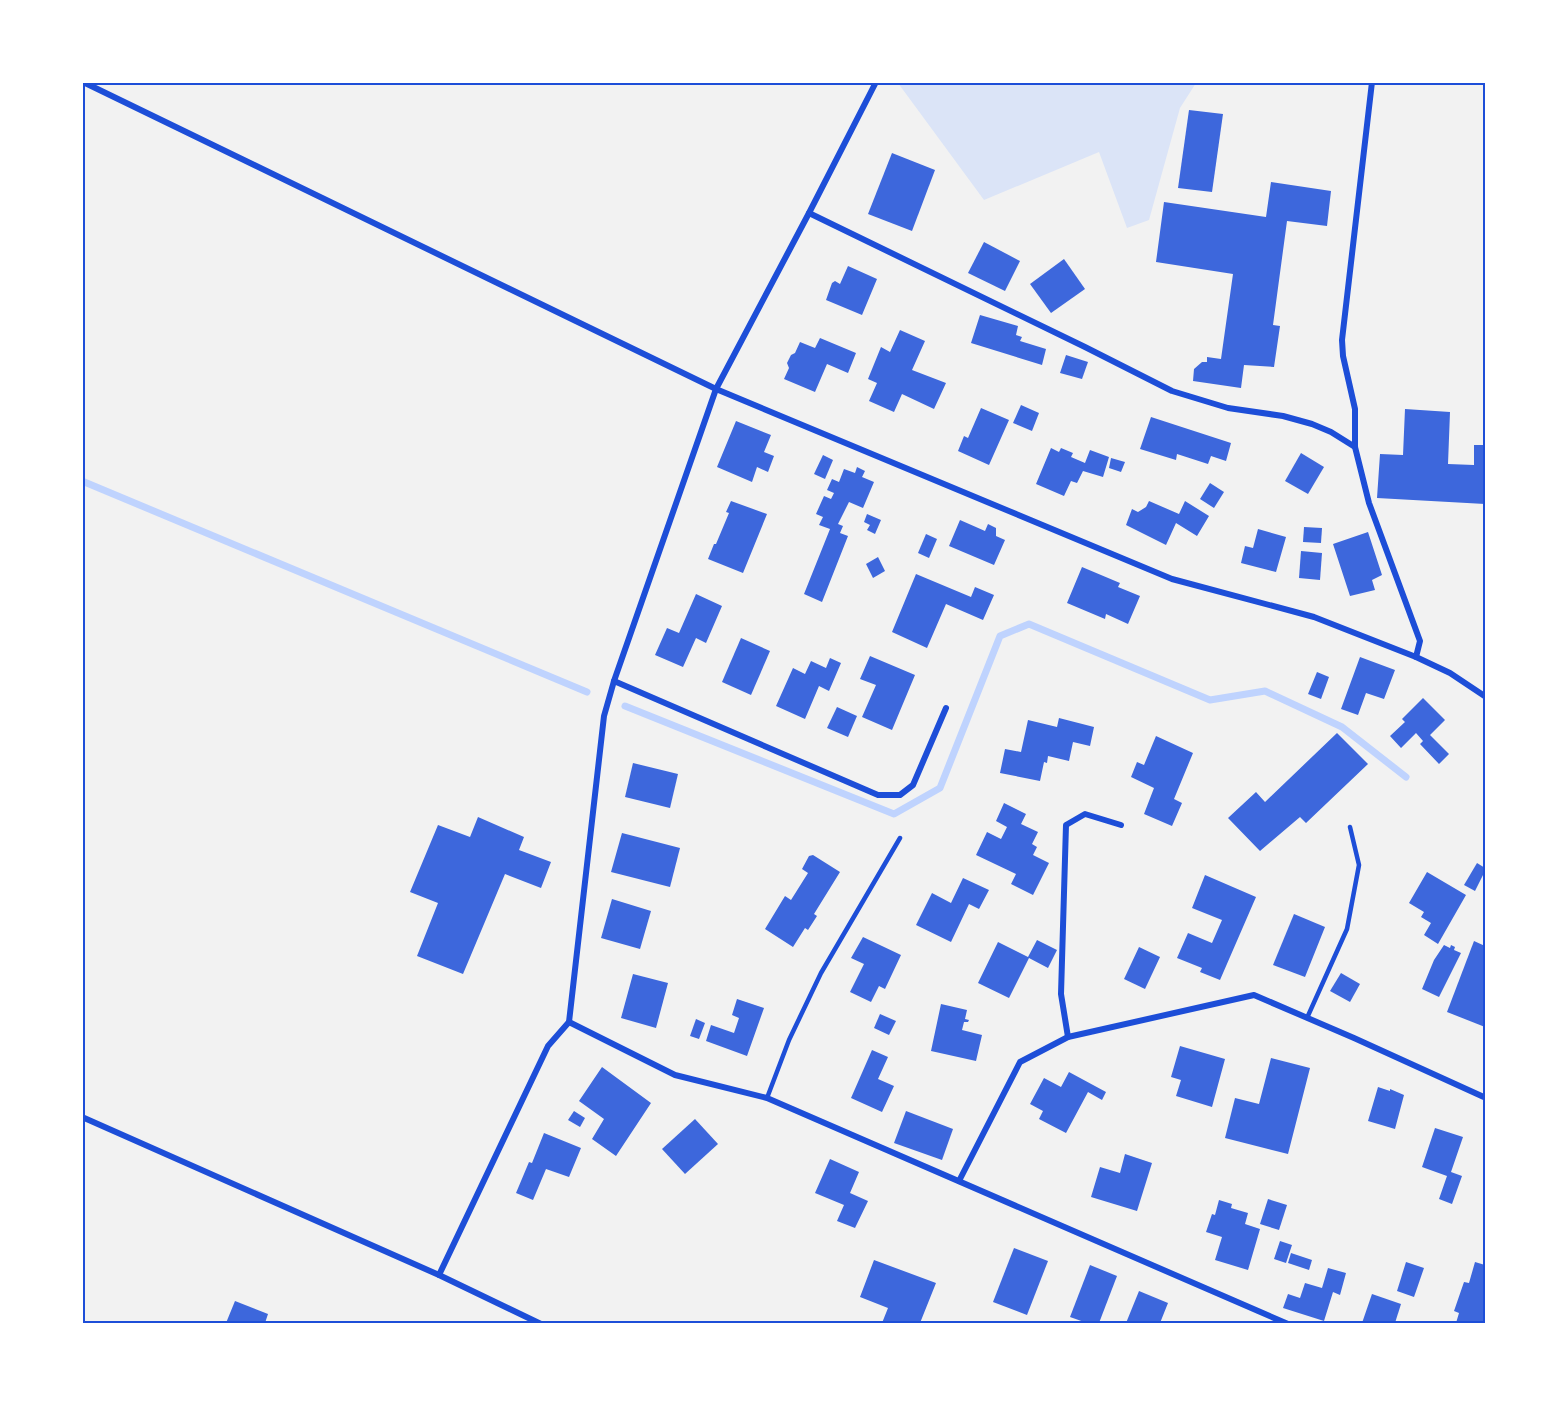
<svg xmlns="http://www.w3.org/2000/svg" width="1568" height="1406" viewBox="0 0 1568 1406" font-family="Cabin,sans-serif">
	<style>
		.green { fill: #dbe4f7 }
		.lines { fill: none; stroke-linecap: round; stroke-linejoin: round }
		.stream { stroke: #bfd3fe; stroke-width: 7 }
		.building { fill: #3d67dc }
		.service { stroke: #1d4ed8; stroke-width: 4.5 }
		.minor { stroke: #1d4ed8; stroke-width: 6 }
		.neatline { fill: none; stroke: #1d4ed8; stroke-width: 2 }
	</style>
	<rect width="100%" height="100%" fill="#f2f2f2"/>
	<polygon class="green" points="898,83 1196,83 1180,108 1149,220 1127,228 1099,152 984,200"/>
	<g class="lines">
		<g class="stream">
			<polyline points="82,481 587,692"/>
			<polyline points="625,706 894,814 940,788 1000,636 1029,624 1210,700 1265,691 1342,727 1406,777"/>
		</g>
	</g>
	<g class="building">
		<polygon points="1189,110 1223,114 1212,192 1178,188"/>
		<polygon points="892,153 935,170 912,231 868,214"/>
		<polygon points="1271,182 1331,191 1327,226 1287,221 1273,325 1280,326 1274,367 1244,365 1241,388 1193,381 1194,369 1202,362 1207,362 1207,357 1221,359 1233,274 1156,262 1164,202 1266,217"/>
		<polygon points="984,242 1020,261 1005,291 968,273"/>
		<polygon points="1064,259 1085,289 1051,313 1030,284"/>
		<polygon points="848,266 877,279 862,315 826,300 832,283 835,281 840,284"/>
		<polygon points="980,315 1018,326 1016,335 1022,337 1020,341 1046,349 1042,365 971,343"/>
		<polygon points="900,330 925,341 912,370 946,383 934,409 902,394 894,412 869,401 877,383 868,379 881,347 890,352"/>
		<polygon points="820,338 856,353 848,373 827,364 815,392 784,379 789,368 787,363 791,355 795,353 800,342 815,348"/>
		<polygon points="1066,355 1088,362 1082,379 1060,373"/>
		<polygon points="1021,405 1039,413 1032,431 1013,423"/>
		<polygon points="981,408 1009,420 989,465 958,451 964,436 968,438"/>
		<polygon points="1405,409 1450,412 1448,464 1474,465 1474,445 1485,445 1485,504 1377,498 1380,454 1403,455"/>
		<polygon points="1151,417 1231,443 1226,461 1211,456 1208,464 1177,454 1176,460 1140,449"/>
		<polygon points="736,421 771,435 764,452 774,456 768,472 757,467 752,482 717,467"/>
		<polygon points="1051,448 1059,452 1061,448 1073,453 1071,457 1085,463 1090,450 1109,457 1103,477 1083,471 1077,483 1071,481 1064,496 1036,484"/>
		<polygon points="1301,453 1324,467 1308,494 1285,481"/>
		<polygon points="823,455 833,460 825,479 814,474"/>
		<polygon points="1111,458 1125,462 1121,472 1109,468"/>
		<polygon points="857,467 865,471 862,477 874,482 863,508 849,502 838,524 843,526 840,533 848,536 822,602 804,594 830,529 819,525 823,517 816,514 824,496 831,499 834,493 827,490 832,479 839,482 844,469 855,473"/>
		<polygon points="1210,483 1224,492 1214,508 1200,499"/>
		<polygon points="731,501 767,514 743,573 708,559 714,544 716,544 729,513 726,512"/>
		<polygon points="1149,501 1179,514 1185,501 1209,516 1197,536 1176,523 1166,545 1126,525 1132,509 1138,512 1146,507"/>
		<polygon points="867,514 881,520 875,534 867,530 870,525 864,522"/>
		<polygon points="960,520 985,531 988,524 996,528 996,536 1005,540 994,565 949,546"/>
		<polygon points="1304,527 1322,528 1321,543 1303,542"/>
		<polygon points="1258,529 1286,537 1276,572 1241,563 1245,546 1253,548"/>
		<polygon points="1368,532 1382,575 1372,580 1375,590 1350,596 1333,544"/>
		<polygon points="926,534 937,539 929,558 918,553"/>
		<polygon points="1301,551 1322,553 1320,580 1299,578"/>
		<polygon points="878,557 885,571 873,578 866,564"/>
		<polygon points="1082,567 1120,583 1118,587 1140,596 1128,624 1106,614 1105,619 1067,603"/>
		<polygon points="916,574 971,597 975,587 994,595 983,620 946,604 927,648 892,632"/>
		<polygon points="696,594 722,606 706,643 696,638 683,667 655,655 667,628 679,633"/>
		<polygon points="741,638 770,651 751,695 722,682"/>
		<polygon points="870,656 915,675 892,730 862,717 876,685 860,679"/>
		<polygon points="1360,657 1395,670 1384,699 1366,693 1358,715 1341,709"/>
		<polygon points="830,658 841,663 829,691 819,686 805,719 776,706 793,668 805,674 811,661 826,668"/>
		<polygon points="1317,672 1329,677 1321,699 1308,694"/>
		<polygon points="1423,698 1445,720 1430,735 1449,754 1439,764 1420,744 1423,741 1416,733 1401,748 1390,736 1405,722 1402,719"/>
		<polygon points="837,707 857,716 848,737 827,728"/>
		<polygon points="1059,718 1094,727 1090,746 1073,742 1069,761 1048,756 1047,763 1044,762 1040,781 1000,773 1005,749 1021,752 1028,720 1057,727"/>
		<polygon points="1337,733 1368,764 1306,823 1300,817 1260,851 1228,818 1256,792 1265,802"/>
		<polygon points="1156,736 1193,753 1174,799 1182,803 1172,826 1144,814 1154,788 1131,777 1137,762 1144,765"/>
		<polygon points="633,763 678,774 670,808 625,797"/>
		<polygon points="1004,803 1026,814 1021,824 1038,832 1032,844 1037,847 1033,855 1049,863 1033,895 1011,884 1016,874 976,855 987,832 1001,839 1007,827 996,821"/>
		<polygon points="478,817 524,837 519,850 551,862 541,888 505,874 463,974 417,956 438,903 410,892 438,825 470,837"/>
		<polygon points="622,833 680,848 670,887 611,872"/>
		<polygon points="813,855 840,872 814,914 817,916 808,930 805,928 793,947 765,929 785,896 791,900 808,873 802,869 809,856"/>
		<polygon points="1477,863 1485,868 1485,871 1475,891 1464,885"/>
		<polygon points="1427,872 1466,895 1438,944 1424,935 1431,923 1421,917 1424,912 1409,903"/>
		<polygon points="1205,875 1256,897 1220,980 1200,972 1202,968 1177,958 1188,933 1212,943 1222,920 1192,908"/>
		<polygon points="963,878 989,890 979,909 969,904 951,942 916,925 932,893 951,903"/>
		<polygon points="612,899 651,911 640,949 601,938"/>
		<polygon points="1294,914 1325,927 1305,977 1273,965"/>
		<polygon points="863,937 901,955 885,989 879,986 871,1002 850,992 864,964 851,958"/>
		<polygon points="1037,940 1057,950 1048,968 1029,958 1009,998 978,983 998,942 1028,957"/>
		<polygon points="1474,941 1485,946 1485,1027 1447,1012"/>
		<polygon points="1444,945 1450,948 1451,945 1455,947 1454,950 1461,953 1439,997 1422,989 1434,960"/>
		<polygon points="1139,947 1160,957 1145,989 1124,979"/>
		<polygon points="1341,973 1360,984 1350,1002 1330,991"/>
		<polygon points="633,974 668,983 656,1028 621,1018"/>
		<polygon points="737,999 764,1008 747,1056 706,1041 711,1025 734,1033 739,1018 732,1015"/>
		<polygon points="941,1004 967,1010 965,1019 969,1020 968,1022 964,1022 962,1030 982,1035 976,1061 931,1051"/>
		<polygon points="880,1014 896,1021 889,1035 874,1028"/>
		<polygon points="696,1019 705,1023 699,1039 690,1036"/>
		<polygon points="1180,1046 1225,1059 1212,1107 1176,1096 1181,1080 1171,1077"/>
		<polygon points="872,1050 888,1057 878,1079 894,1086 882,1112 851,1098"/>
		<polygon points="1271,1058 1310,1068 1288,1154 1225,1138 1235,1098 1259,1104"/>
		<polygon points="602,1067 651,1103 616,1156 592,1139 604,1119 579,1101"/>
		<polygon points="1069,1072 1106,1092 1102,1100 1088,1092 1066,1133 1039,1119 1043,1111 1030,1104 1044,1078 1061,1087"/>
		<polygon points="1378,1087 1390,1091 1390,1089 1404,1095 1395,1129 1368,1121"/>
		<polygon points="574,1111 585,1118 580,1127 568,1120"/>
		<polygon points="906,1111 953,1129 942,1160 894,1143"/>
		<polygon points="695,1119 718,1144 685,1174 662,1149"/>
		<polygon points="1435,1128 1463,1137 1451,1172 1462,1176 1452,1204 1439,1199 1447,1176 1422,1167"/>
		<polygon points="544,1133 581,1148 569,1177 546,1169 533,1200 516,1193 529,1162 532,1163"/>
		<polygon points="1125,1154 1152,1163 1137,1211 1091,1197 1100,1167 1120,1173"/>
		<polygon points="830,1159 859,1172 850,1193 868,1201 855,1228 837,1221 844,1205 815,1193"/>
		<polygon points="1268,1199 1287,1205 1279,1230 1260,1224"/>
		<polygon points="1219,1200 1232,1204 1231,1208 1248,1213 1245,1224 1260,1229 1248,1270 1215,1260 1222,1237 1206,1232 1212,1214 1215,1215"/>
		<polygon points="1280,1241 1292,1245 1286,1263 1274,1259"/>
		<polygon points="1014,1248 1048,1261 1027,1315 993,1302"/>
		<polygon points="1291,1253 1312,1260 1309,1270 1288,1263"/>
		<polygon points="874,1260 936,1283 920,1323 882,1323 888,1308 860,1297"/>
		<polygon points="1406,1262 1424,1268 1414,1297 1397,1291"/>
		<polygon points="1475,1262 1485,1265 1485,1323 1456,1323 1459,1313 1454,1311 1464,1282 1469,1283"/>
		<polygon points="1090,1265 1117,1276 1099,1323 1087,1323 1070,1317"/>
		<polygon points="1328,1268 1346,1273 1340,1295 1333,1292 1324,1321 1283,1308 1288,1294 1300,1298 1305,1283 1322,1288"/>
		<polygon points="1139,1291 1168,1303 1160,1323 1126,1323"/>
		<polygon points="1372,1294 1401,1304 1395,1323 1362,1323"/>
		<polygon points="235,1301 268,1314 265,1323 226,1323"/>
	</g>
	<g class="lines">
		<g class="service">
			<polyline points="1307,1018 1347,929 1359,865 1350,827"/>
			<polyline points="767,1098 789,1040 821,973 900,838"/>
		</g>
		<g class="minor">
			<polyline points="83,82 716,389 1172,579 1314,617 1416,657 1450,673 1486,697"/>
			<polyline points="1372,82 1342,340 1343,356 1355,409 1355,447 1369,503 1420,641 1416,657"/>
			<polyline points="809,213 1085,347 1172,391 1228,408 1283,416 1312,424 1331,432 1355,447"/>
			<polyline points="614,681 878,795 900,795 913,785 946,708"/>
			<polyline points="569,1022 675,1075 767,1098 1288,1324"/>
			<polyline points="1068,1037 1061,994 1066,825 1085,814 1121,825"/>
			<polyline points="82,1117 439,1275 541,1324"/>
			<polyline points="959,1181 1020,1062 1068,1037 1254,995 1354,1038 1486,1098"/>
			<polyline points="439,1275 548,1046 569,1022 604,716 614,681 716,389 809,213 876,82"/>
		</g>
	</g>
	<rect width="1568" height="1406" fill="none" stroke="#ffffff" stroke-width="168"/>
	<rect x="84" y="84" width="1400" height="1238" class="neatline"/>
</svg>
